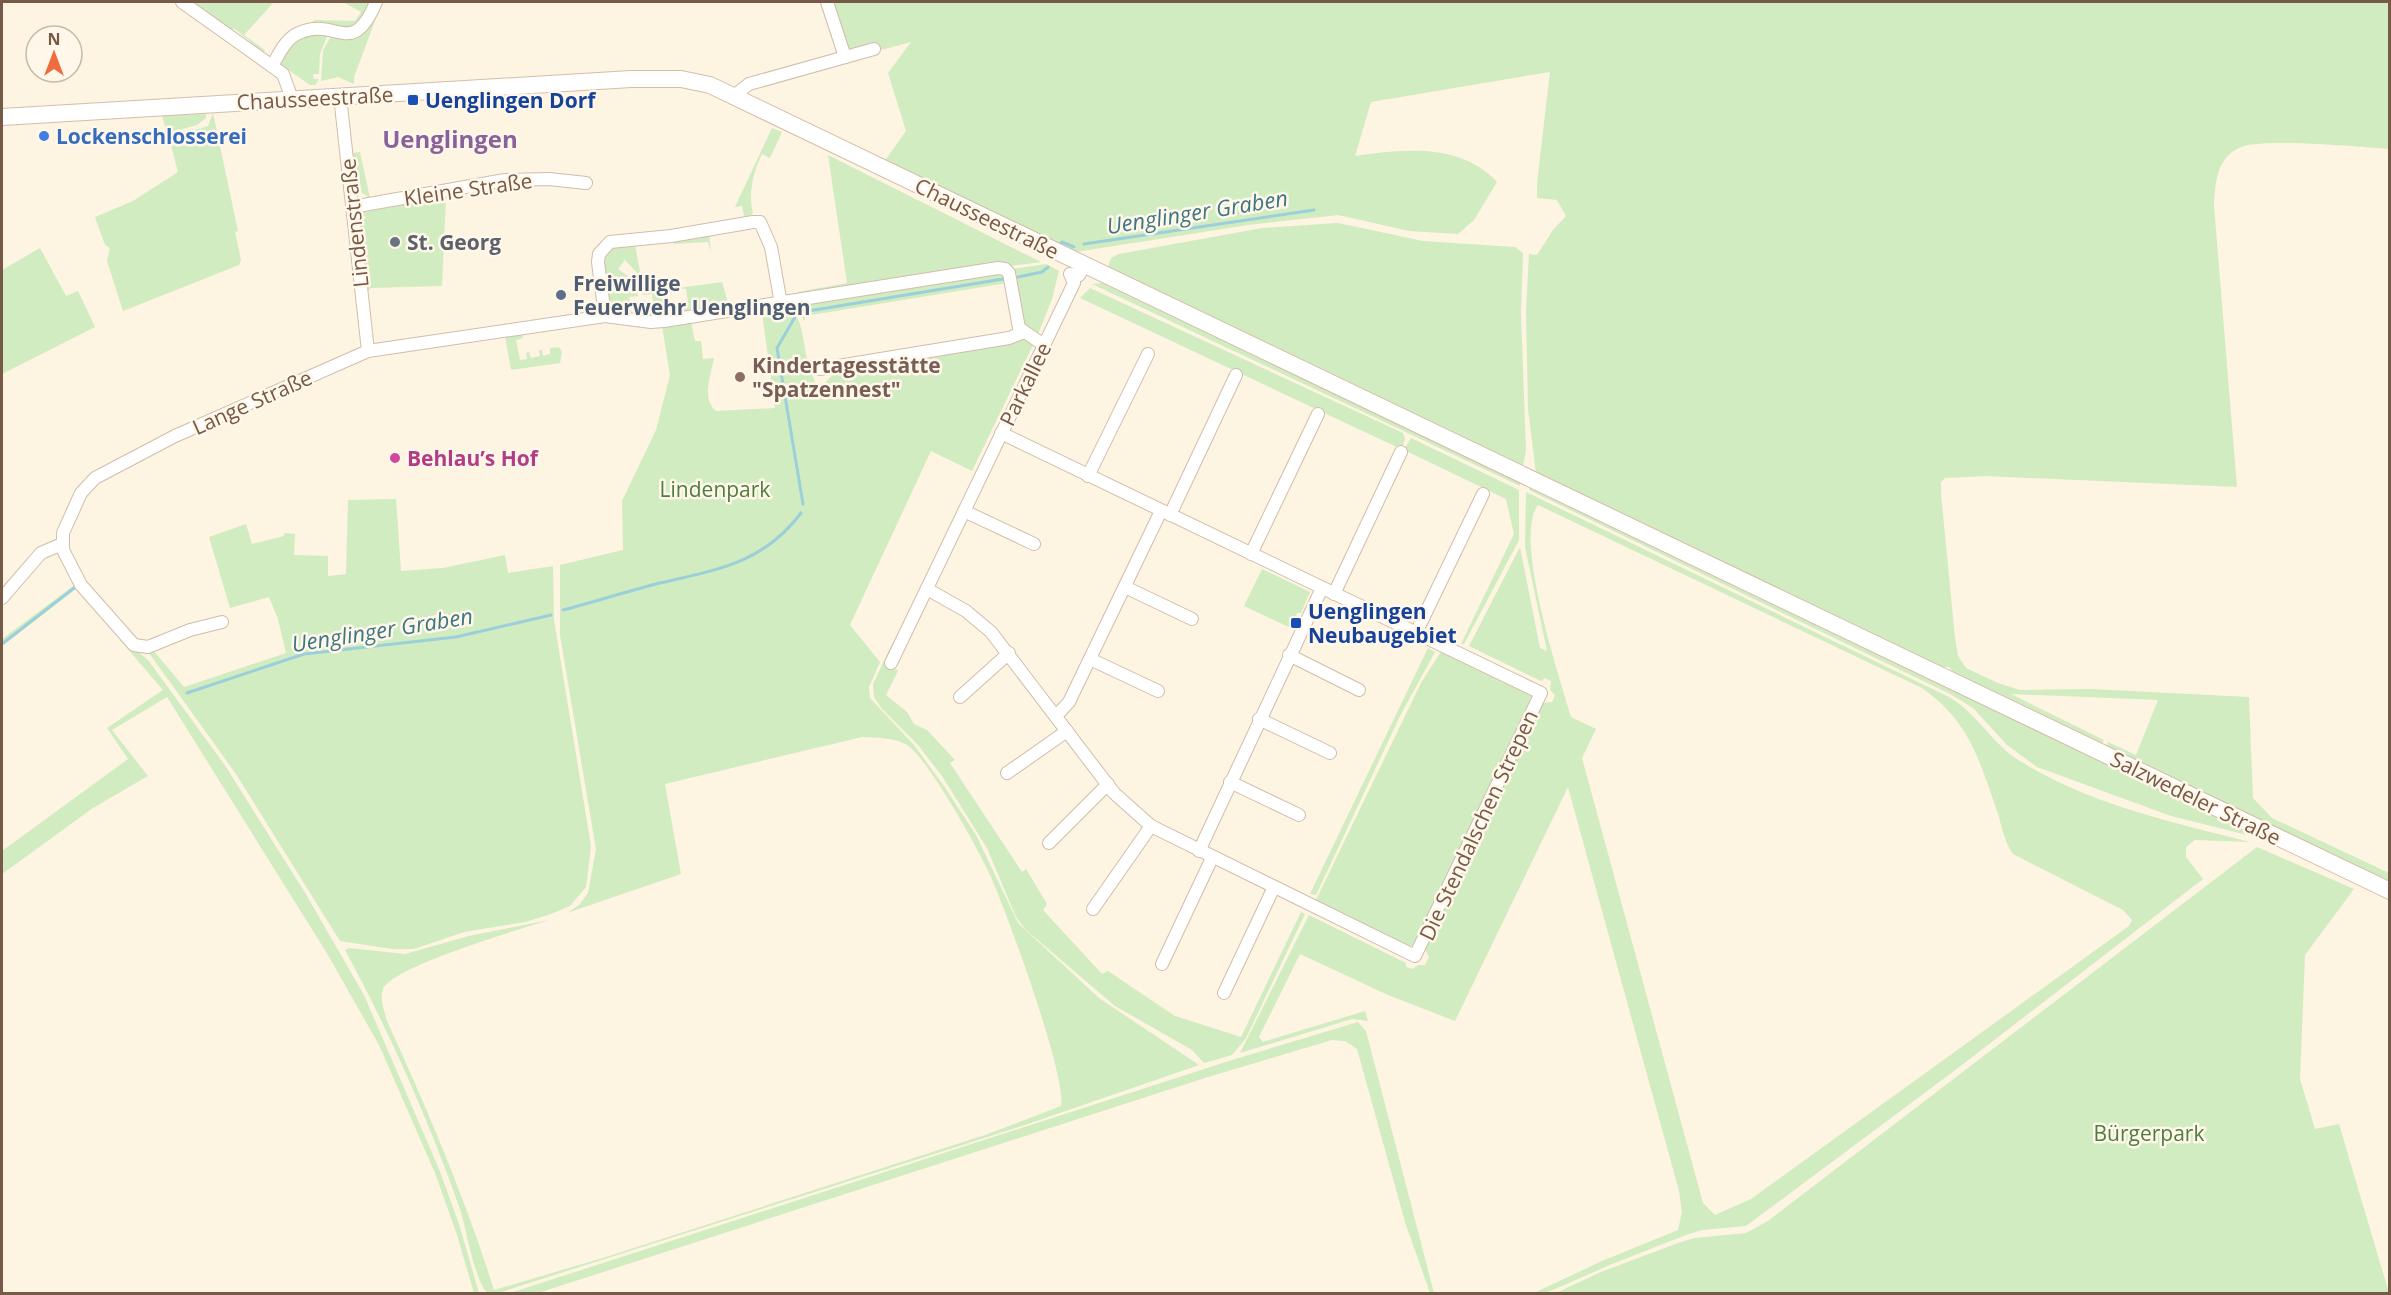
<svg xmlns="http://www.w3.org/2000/svg" width="2391" height="1295" viewBox="0 0 2391 1295" font-family="'Open Sans',sans-serif">
	<style>
		.green { fill: #d1ecc0; fill-rule: evenodd }
		.lines { fill: none; stroke-linecap: round; stroke-linejoin: round }
		.stream { stroke: #9bcfda; stroke-width: 3 }
		.street-casing { stroke: #d1bdab; stroke-width: 14 }
		.secondary-casing { stroke: #d5bda8; stroke-width: 18 }
		.street { stroke: #fff; stroke-width: 12 }
		.secondary { stroke: #fff; stroke-width: 16 }
		.transit-dot { fill: #1a4fb4; stroke: #fff7ea; stroke-width: 2 }
		.shop-dot { fill: #3f7fe0; stroke: #fff7ea; stroke-width: 2 }
		.worship-dot { fill: #6b7280; stroke: #fff7ea; stroke-width: 2 }
		.service-dot { fill: #5c6f8a; stroke: #fff7ea; stroke-width: 2 }
		.education-dot { fill: #8d6e63; stroke: #fff7ea; stroke-width: 2 }
		.hotel-dot { fill: #d1479c; stroke: #fff7ea; stroke-width: 2 }
		.labels { text-anchor: middle; dominant-baseline: central; stroke-width: 5; stroke-linejoin: round; paint-order: stroke }
		.street-label { font-size: 21px; fill: #775947; stroke: #fff7ea }
		.transit-label { font-size: 21px; font-weight: bold; fill: #164399; stroke: #fff7ea; text-anchor: start }
		.shop-label { font-size: 21px; font-weight: bold; fill: #366cbe; stroke: #fff7ea; text-anchor: start }
		.worship-label { font-size: 21px; font-weight: bold; fill: #5b616d; stroke: #fff7ea; text-anchor: start }
		.service-label { font-size: 21px; font-weight: bold; fill: #4e5e75; stroke: #fff7ea; text-anchor: start }
		.education-label { font-size: 21px; font-weight: bold; fill: #785e54; stroke: #fff7ea; text-anchor: start }
		.hotel-label { font-size: 21px; font-weight: bold; fill: #b23c85; stroke: #fff7ea; text-anchor: start }
		.park-label { font-size: 21px; fill: #4f7d3e; stroke: #fff7ea }
		.water-label { font-size: 22px; font-style: italic; fill: #3d7784; stroke: #fff7ea }
		.quarter-label { font-size: 24px; font-weight: bold; fill: #89629b; stroke: #fff7ea }
	</style>
	<rect width="100%" height="100%" fill="#fdf4e2"/>
	<g class="green">
		<polygon points="192,2 274,2 244,35 265,50 263,52 235,29 230,29"/>
		<polygon points="343,2 373,2 360,28 303,29 315,20 355,21 361,12"/>
		<polygon points="379,2 382,2 354,77 354,84 338,77 321,81 323,50 332,35 352,38 366,31"/>
		<path d="M 829,2 L 2389,2 L 2389,149 C 2360,147 2264,138 2241,147 C 2216,157 2215,185 2214,206 L 2237,487 L 1985,476 L 1945,478 L 1941,482 L 1941,494 L 1955,638 L 1958,656 L 1966,668 L 1998,683 L 2020,690 L 2091,689 L 2249,697 L 2253,798 L 2272,818 L 2389,873 L 2389,885 L 2105,749 L 2108,742 L 2136,755 L 2158,700 L 2011,694 L 2104,740 L 2101,747 L 1957,677 L 1949,667 L 1934,667 L 1536,474 L 1528,409 L 1526,311 L 1529,254 L 1537,255 L 1553,230 L 1566,216 L 1557,200 L 1537,198 L 1537,183 L 1550,72 L 1371,102 L 1355,156 C 1404,149 1461,143 1497,182 L 1474,220 L 1458,234 L 1409,231 L 1338,215 L 1248,225 L 1076,252 L 884,162 L 906,131 L 888,73 L 911,42 L 877,51 L 846,53 Z"/>
		<path d="M 328,34 L 320,54 L 319,74 L 313,74 L 314,79 L 319,79 L 315,85 L 310,85 L 280,64 C 287,39 305,35 328,34 Z"/>
		<polygon points="213,113 238,231 235,232 241,260 239,265 123,311 107,261 110,248 105,245 95,217 133,201 178,172 169,138 208,126"/>
		<polygon points="206,114 206,118 197,125 167,133 162,116"/>
		<path d="M 772,128 L 782,132 L 770,158 L 762,154 C 753,173 748,193 753,213 L 745,220 L 742,206 L 735,207 Z"/>
		<polygon points="360,152 370,198 356,189 353,153"/>
		<polygon points="828,155 1041,262 1011,266 1005,264 799,298 798,292 847,283"/>
		<polygon points="446,196 442,286 371,288 368,291 360,227 366,217 360,213"/>
		<polygon points="1338,223 1423,241 1515,247 1523,253 1521,314 1526,451 1523,466 1108,267 1111,258 1119,254 1262,228"/>
		<polygon points="709,232 711,252 708,242 674,244 673,239 635,245 644,293 670,289 664,292 666,306 672,305 670,313 647,317 647,313 654,311 652,294 643,295 639,275 625,260 618,269 636,282 638,296 629,297 632,315 640,314 640,316 611,312 601,268 604,252 613,246"/>
		<polygon points="40,248 66,296 78,291 95,327 2,374 2,270"/>
		<polygon points="1046,264 1059,271 1052,299 1038,334 1024,329 1012,269"/>
		<polygon points="997,271 1004,274 1007,283 805,316 805,321 793,305"/>
		<polygon points="722,282 729,306 686,312 681,304 688,303 686,289 678,288"/>
		<polygon points="1102,283 1520,481 1520,486 1092,284"/>
		<polygon points="1090,288 1403,433 1405,439 1401,449 1080,298"/>
		<path d="M 791,307 C 805,327 802,340 808,362 C 810,370 814,376 815,384 L 825,383 L 835,372 L 1022,339 L 1033,345 L 972,471 L 931,451 L 850,625 L 880,662 L 869,687 L 870,698 L 914,745 L 944,786 L 976,835 L 1018,923 L 1099,998 L 1199,1065 L 1025,1125 L 498,1293 L 488,1293 C 476,1285 466,1229 461,1212 C 430,1123 390,1033 345,950 L 349,948 L 405,954 L 469,936 L 549,920 C 521,929 393,966 383,989 C 379,999 385,1012 387,1021 C 427,1109 465,1197 494,1290 L 606,1257 L 985,1135 L 1061,1106 C 1067,1076 1006,910 990,875 C 979,850 927,757 907,745 C 894,737 876,738 862,737 L 665,784 L 681,874 L 567,913 L 579,905 L 588,893 L 596,849 L 560,635 L 560,565 L 623,550 L 622,501 L 656,430 L 670,375 L 662,326 L 691,322 L 695,341 L 701,341 L 703,359 L 714,358 C 711,376 701,398 716,411 L 775,408 L 762,313 Z"/>
		<polygon points="522,333 523,338 516,340 520,360 527,359 526,353 529,352 531,358 540,356 539,350 542,350 543,356 550,354 550,348 559,347 562,352 560,363 511,370 505,336"/>
		<polygon points="1411,438 1519,490 1519,540 1464,644 1461,644 1514,534 1506,499 1404,450"/>
		<polygon points="1530,486 2256,832 2255,837 2171,816 2037,767 2007,745 1973,708 1952,695 1529,490"/>
		<path d="M 1526,492 L 1949,697 C 1977,713 1993,745 2020,761 C 2089,804 2172,822 2250,842 L 2195,840 L 2186,847 L 2186,857 L 2203,879 L 1958,1068 L 1746,1226 L 1702,1230 L 1686,1235 L 1612,1264 L 1546,1293 L 1534,1293 L 1602,1261 L 1678,1230 L 1682,1212 L 1679,1191 L 1568,787 L 1455,1021 L 1388,995 L 1300,954 L 1259,1037 L 1263,1042 L 1365,1011 L 1368,1021 L 1352,1019 L 1240,1053 L 1309,915 L 1406,963 L 1406,967 L 1413,969 L 1418,965 L 1425,965 L 1429,957 L 1424,948 L 1542,703 L 1552,702 L 1555,695 L 1550,690 L 1551,681 L 1544,678 L 1542,681 L 1539,680 L 1469,646 L 1520,547 L 1540,648 L 1547,651 L 1525,547 ZM 1538,505 L 1922,688 C 1969,721 1979,759 1997,811 C 2002,826 2004,841 2013,854 L 2123,910 L 2132,920 L 2129,926 L 1751,1199 L 1715,1215 L 1703,1203 L 1582,758 L 1596,729 L 1571,717 C 1559,675 1513,538 1538,505 Z"/>
		<polygon points="396,499 401,571 443,568 505,555 508,573 553,566 554,620 591,846 586,887 570,906 551,914 525,922 464,932 414,949 392,949 340,941 236,774 149,653 152,649 184,687 286,653 278,619 269,597 230,608 209,537 246,524 252,544 284,536 284,533 295,534 294,555 328,556 328,576 346,574 348,500"/>
		<polygon points="1262,569 1310,592 1301,613 1297,613 1292,624 1293,629 1244,606"/>
		<polygon points="76,584 77,588 2,646 2,639"/>
		<polygon points="122,638 148,660 224,764 304,891 364,995 439,1169 459,1224 479,1293 474,1293 457,1235 435,1173 379,1045 328,955 167,697 112,730 148,776 93,808 2,874 2,851 128,759 107,728 163,690 120,640"/>
		<polygon points="893,642 896,644 896,663 899,662 895,669 898,671 886,695 907,712 914,724 927,730 955,760 950,763 1022,872 1026,869 1047,904 1043,910 1102,974 1108,971 1175,1016 1241,1037 1301,912 1305,914 1246,1038 1232,1055 1204,1063 1192,1050 1115,1006 1026,930 1016,917 987,848 942,776 918,745 882,709 874,697 873,684"/>
		<polygon points="1428,648 1435,652 1401,714 1316,895 1310,894"/>
		<polygon points="1442,650 1531,694 1533,699 1416,944 1409,947 1315,902 1421,683"/>
		<polygon points="2257,847 2354,889 2305,955 2300,1079 2315,1129 2339,1124 2389,1293 1556,1293 1601,1272 1678,1243 1694,1238 1746,1233 1768,1221"/>
		<polygon points="1358,1022 1366,1031 1434,1293 1430,1293 1405,1222 1357,1049 1345,1041 1332,1040 1208,1077 538,1293 510,1293 1232,1060"/>
	</g>
	<g class="lines">
		<g class="stream">
			<polyline points="1060,244 1062,242 1074,247"/>
			<polyline points="1084,244 1314,210"/>
			<polyline points="1018,277 1042,272 1048,267"/>
			<polyline points="802,312 1003,279"/>
			<polyline points="795,317 777,348 803,504"/>
			<path d="M 563,610 C 594,602 625,592 656,584 C 714,570 762,565 801,513"/>
			<polyline points="2,644 74,588"/>
			<polyline points="187,693 304,654 456,637 551,615"/>
		</g>
		<g class="street-casing">
			<g id="street">
				<polyline points="182,2 283,74 292,99"/>
				<polyline points="827,2 845,57"/>
				<path d="M 272,66 C 279,54 286,38 299,33 C 336,16 352,60 376,2"/>
				<polyline points="735,95 749,84 874,49"/>
				<polyline points="340,96 368,351"/>
				<polyline points="352,207 505,180 549,179 586,183"/>
				<polyline points="605,316 598,262 599,254 610,242 671,236 753,222 760,222 771,247 781,304"/>
				<polyline points="820,369 1009,338 1022,333"/>
				<polyline points="1088,476 1148,354"/>
				<polyline points="964,511 1034,544"/>
				<polyline points="1170,515 1236,375"/>
				<polyline points="1251,554 1318,414"/>
				<polyline points="1125,587 1192,619"/>
				<polyline points="927,589 966,611 991,632 1114,793 1151,826 1415,956 1541,693 1001,433"/>
				<polyline points="1334,594 1401,452"/>
				<polyline points="2,598 41,553 62,544"/>
				<polyline points="222,622 190,630 148,647 134,645 81,585 63,550 63,533 81,493 95,478 175,436 368,351 605,316 651,322 664,321 998,268 1005,269 1009,273 1019,328 1044,345"/>
				<polyline points="1416,633 1483,494"/>
				<polyline points="1289,655 1359,690"/>
				<polyline points="1090,659 1158,691"/>
				<polyline points="891,663 1074,283 1070,274 1079,275 1084,266"/>
				<polyline points="960,697 1009,653"/>
				<polyline points="1056,716 1069,702 1161,511"/>
				<polyline points="1259,719 1330,753"/>
				<polyline points="1007,773 1067,731"/>
				<polyline points="1230,782 1299,815"/>
				<polyline points="1049,843 1108,784"/>
				<polyline points="1199,851 1322,588"/>
				<polyline points="1093,909 1151,826"/>
				<polyline points="1162,964 1212,858"/>
				<polyline points="1224,993 1274,887"/>
			</g>
		</g>
		<g class="secondary-casing">
			<polyline id="secondary" points="2,117 631,79 681,79 710,85 2390,891"/>
		</g>
		<use href="#street" class="street"/>
		<use href="#secondary" class="secondary"/>
	</g>
	<g class="transit-dot">
		<rect x="407" y="94" width="12" height="12" rx="3"/>
		<rect x="1290" y="617" width="12" height="12" rx="3"/>
	</g>
	<circle class="shop-dot" cx="44" cy="136" r="6"/>
	<circle class="worship-dot" cx="395" cy="242" r="6"/>
	<circle class="service-dot" cx="561" cy="295" r="6"/>
	<circle class="education-dot" cx="740" cy="377" r="6"/>
	<circle class="hotel-dot" cx="395" cy="458" r="6"/>
	<g class="labels">
		<g class="street-label">
			<text transform="translate(315 98) rotate(-3)">Chausseestraße</text>
			<text transform="translate(468 189) rotate(-8)">Kleine Straße</text>
			<text transform="translate(987 218) rotate(26)">Chausseestraße</text>
			<text transform="translate(354 223) rotate(-96)">Lindenstraße</text>
			<text transform="translate(1025 384) rotate(-64)">Parkallee</text>
			<text transform="translate(252 402) rotate(-24)">Lange Straße</text>
			<text transform="translate(2196 798) rotate(26)">Salzwedeler Straße</text>
			<text transform="translate(1478 825) rotate(-65)">Die Stendalschen Strepen</text>
		</g>
		<g class="transit-label">
			<text x="425" y="100">Uenglingen Dorf</text>
			<text x="1308" y="611">Uenglingen<tspan x="1308" dy="24">Neubaugebiet</tspan></text>
		</g>
		<g class="shop-label">
			<text x="56" y="136">Lockenschlosserei</text>
		</g>
		<g class="worship-label">
			<text x="407" y="242">St. Georg</text>
		</g>
		<g class="service-label">
			<text x="573" y="283">Freiwillige<tspan x="573" dy="24">Feuerwehr Uenglingen</tspan></text>
		</g>
		<g class="education-label">
			<text x="752" y="365">Kindertagesstätte<tspan x="752" dy="24">"Spatzennest"</tspan></text>
		</g>
		<g class="hotel-label">
			<text x="407" y="458">Behlau’s Hof</text>
		</g>
		<g class="park-label">
			<text x="715" y="489">Lindenpark</text>
			<text x="2149" y="1133">Bürgerpark</text>
		</g>
		<g class="water-label">
			<text transform="translate(1197 211) rotate(-9)">Uenglinger Graben</text>
			<text transform="translate(382 629) rotate(-9)">Uenglinger Graben</text>
		</g>
		<g class="quarter-label">
			<text x="450" y="138">Uenglingen</text>
		</g>
	</g>
	<rect width="2391" height="1295" fill="none" stroke="#775947" stroke-width="6"/>
	<g transform="translate(54 54)"><circle r="28" fill="#fff7ea" stroke="#c9b8a9" stroke-width="1.5"/>
	<path d="M0-4.5L10 22L0 15L-10 22Z" fill="#ee6c40"/>
	<text y="-9" font-size="16" font-weight="bold" text-anchor="middle" fill="#775947">N</text>
	</g>
</svg>
